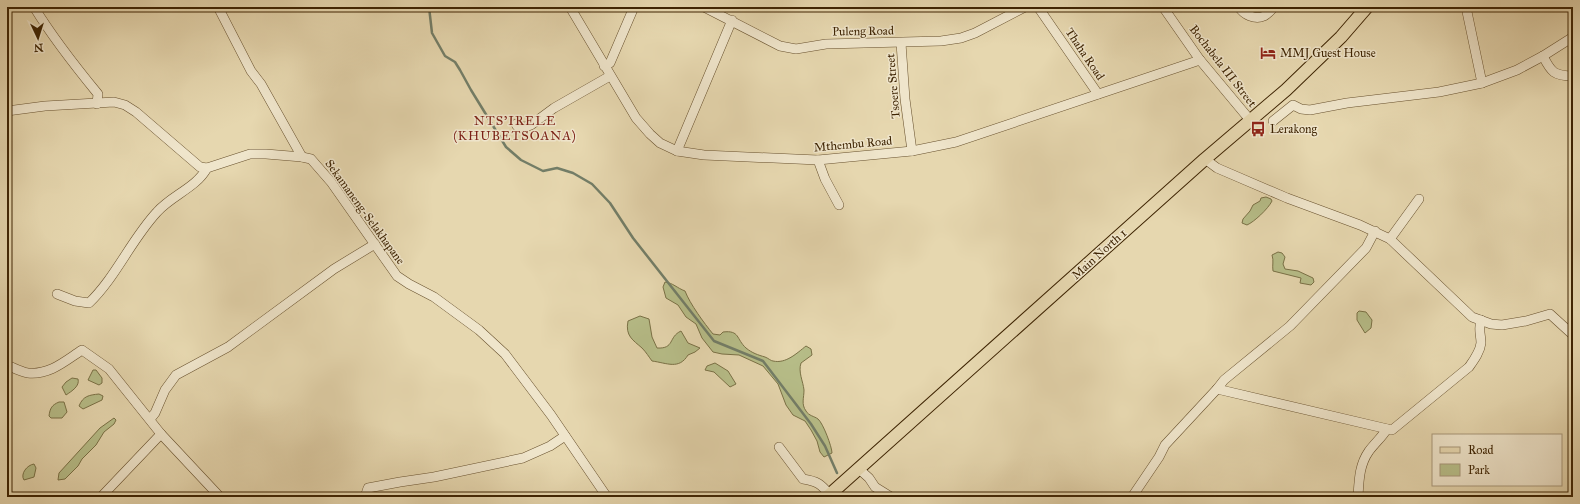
<svg xmlns="http://www.w3.org/2000/svg" width="1580" height="504" viewBox="0 0 1580 504" font-family="'IM FELL Great Primer',serif">
	<style>
		.green { fill: #b7be89; stroke: #7a7146 }
		.lines { fill: none; stroke-linecap: round; stroke-linejoin: round }
		.stream { stroke: #737e68; stroke-width: 2.5 }
		.minor-casing { stroke: #68512e; stroke-width: 10 }
		.major-casing { stroke: #3e2403; stroke-width: 14 }
		.minor { stroke: #efe5cb; stroke-width: 9 }
		.major { stroke: #e6d7af; stroke-width: 12 }
		.labels { text-anchor: middle; dominant-baseline: central; stroke-width: 3; stroke-linejoin: round; paint-order: stroke }
		.street-label { font-size: 12px; fill: #3e2403; stroke: #efe5cb }
		.poi-label { font-size: 12px; fill: #3e2403; stroke: #efe5cb; text-anchor: start }
		.neighbourhood-label { font-size: 13px; letter-spacing: 1px; fill: #7a1f14; stroke: #efe5cb }
	</style>
	<rect width="100%" height="100%" fill="#e6d7af"/>
	<filter id="stains"><feTurbulence type="fractalNoise" baseFrequency=".005" numOctaves="4"/><feColorMatrix values="0 0 0 0 .2 0 0 0 0 .09 0 0 0 0 .02 0 0 0 .5 -.17"/></filter>
	<radialGradient id="worn" r=".72"><stop offset=".6" stop-color="#630" stop-opacity="0"/><stop offset="1" stop-color="#630" stop-opacity=".3"/></radialGradient>
	<g class="green">
		<path d="M 1266,197 L 1271,199 L 1272,201 C 1268,209 1254,222 1247,225 L 1242,223 L 1243,219 L 1250,211 L 1253,205 L 1260,201 L 1261,198 Z"/>
		<path d="M 1278,252 L 1282,253 L 1285,257 L 1283,264 L 1285,269 L 1298,271 L 1313,278 L 1314,282 L 1311,285 L 1300,283 L 1301,278 L 1273,271 C 1272,265 1274,261 1272,255 Z"/>
		<path d="M 665,282 C 673,283 677,288 685,291 C 690,304 704,323 713,334 L 720,335 L 723,332 C 740,330 736,339 746,348 C 752,353 758,355 765,357 C 768,358 771,361 773,361 C 786,364 797,353 806,346 L 811,349 L 812,355 L 801,363 C 798,372 803,381 804,390 C 804,398 801,404 806,411 C 809,416 814,416 818,419 C 823,423 832,447 832,453 L 824,457 L 820,452 L 817,441 L 811,430 L 805,421 L 793,415 L 786,405 L 778,384 L 763,366 L 739,355 L 722,354 L 713,352 L 702,338 L 696,324 L 686,317 L 678,305 L 666,298 L 663,287 Z"/>
		<polygon points="1359,311 1366,312 1372,320 1371,328 1365,333 1357,320 1357,313"/>
		<path d="M 640,316 L 649,319 L 652,337 L 657,348 C 675,349 668,337 681,331 L 688,343 L 700,348 L 695,352 L 688,355 C 679,370 667,363 652,361 C 649,357 646,352 642,348 C 633,340 625,336 628,321 Z"/>
		<polygon points="715,363 728,371 736,384 730,387 714,372 705,370 707,366"/>
		<polygon points="93,370 96,370 102,378 102,383 99,385 88,380"/>
		<path d="M 72,378 L 78,379 C 80,386 72,391 66,395 L 62,387 L 66,382 Z"/>
		<path d="M 99,394 L 103,396 L 102,400 L 83,409 L 79,406 C 83,396 89,395 99,394 Z"/>
		<path d="M 59,402 L 64,402 L 67,412 L 62,418 L 51,418 L 49,416 C 50,408 52,405 59,402 Z"/>
		<polygon points="114,418 116,420 114,424 104,432 96,445 82,459 78,466 65,479 58,480 59,473 100,428"/>
		<path d="M 34,464 L 36,468 L 34,477 L 24,480 C 20,474 27,465 34,464 Z"/>
	</g>
	<g class="lines">
		<polyline class="stream" points="429,7 432,33 445,56 455,62 460,70 471,90 506,147 521,160 543,171 557,168 573,173 592,184 610,203 633,238 714,341 763,361 811,424 825,446 837,473"/>
		<g class="minor-casing">
			<g id="minor">
				<path d="M 34,7 C 53,38 75,66 98,94 L 97,104"/>
				<polyline points="218,7 251,71 261,84 302,157"/>
				<polyline points="570,7 636,118 650,134 660,143 677,151 704,155 818,160 912,151 956,142 1200,60"/>
				<polyline points="704,7 780,46 796,49 826,44 941,41 961,38 975,33 1025,7"/>
				<polyline points="1038,7 1098,94"/>
				<polyline points="1163,7 1200,60 1250,120"/>
				<path d="M 1239,7 C 1244,15 1255,20 1264,16 C 1268,14 1271,10 1274,7"/>
				<polyline points="1466,7 1482,83"/>
				<polyline points="901,43 905,99 912,151"/>
				<path d="M 1543,56 C 1551,72 1554,76 1573,76"/>
				<polyline points="604,66 610,63 634,7"/>
				<polyline points="7,111 45,106 114,102 125,105 136,112 200,167 207,168 250,154 266,154 302,157 311,159 331,182 397,276 409,284 434,297 479,330 505,354 551,415 607,497"/>
				<polyline points="1273,121 1293,105 1301,109 1310,110 1347,103 1439,92 1482,83 1517,70 1543,56 1573,37"/>
				<polyline points="516,124 517,126 525,127 531,125 554,108 610,76"/>
				<polyline points="677,151 732,20"/>
				<polyline points="1205,159 1217,168 1287,198 1360,225 1390,239 1472,317 1491,324 1502,325 1526,321 1550,314 1573,335"/>
				<polyline points="818,160 825,179 839,205"/>
				<polyline points="1390,239 1419,199"/>
				<path d="M 57,294 L 75,301 L 89,303 C 116,277 131,240 157,212 C 172,195 196,188 207,168"/>
				<path d="M 7,365 C 14,368 21,372 28,373 C 50,375 65,361 82,350 L 109,369 L 161,434 L 220,497"/>
				<path d="M 1217,389 L 1392,430 L 1469,367 C 1474,360 1480,352 1481,343 C 1481,335 1478,329 1481,320"/>
				<polyline points="150,419 155,413 165,390 176,375 228,347 334,269 375,244"/>
				<path d="M 779,447 L 803,479 C 817,481 821,484 830,495"/>
				<polyline points="859,469 869,478 875,487 891,497"/>
				<polyline points="101,497 161,434"/>
				<polyline points="365,497 368,488 400,482 434,477 523,458 550,446 565,436"/>
				<polyline points="1132,497 1159,457 1165,445 1217,389 1224,380 1290,326 1366,248 1375,231"/>
				<path d="M 1358,497 C 1359,481 1359,465 1369,451 C 1375,443 1382,437 1387,429"/>
			</g>
		</g>
		<g class="major-casing">
			<polyline id="major" points="827,497 1205,159 1286,90 1341,37 1367,7"/>
		</g>
		<use href="#minor" class="minor"/>
		<use href="#major" class="major"/>
	</g>
	<defs>
		<g id="hotel-bare" transform="scale(1.2)"><path d="M-6-4.5h1.5V1H6V5H4.5V3h-9V5H-6ZM-4 0a1.8 1.8 0 1 1 3.6 0ZM.5 0V-2.5h3Q6-2.5 6 0Z" fill="#8f2418" stroke="#efe5cb" stroke-width="2.5" paint-order="stroke"/></g>
		<g id="bus-bare" transform="scale(1.2)"><path d="M-5-6H5V4H4V6H2V4H-2V6H-4V4H-5ZM-3.5-4V0h7V-4ZM-3.5 1.2v1.5H-2V1.2ZM2 1.2v1.5H3.5V1.2Z" fill="#8f2418" stroke="#efe5cb" stroke-width="2.5" paint-order="stroke"/></g>
	</defs>
	<g fill-rule="evenodd">
		<use href="#hotel-bare" x="1268" y="53"/>
		<use href="#bus-bare" x="1258" y="129"/>
	</g>
	<g class="labels">
		<g class="street-label">
			<text transform="translate(863 31) rotate(-1)">Puleng Road</text>
			<text transform="translate(1085 54) rotate(56)">Thaha Road</text>
			<text transform="translate(1223 66) rotate(52)">Bochabela III Street</text>
			<text transform="translate(893 86) rotate(-95)">Tsoere Street</text>
			<text transform="translate(853 144) rotate(-5)">Mthembu Road</text>
			<text transform="translate(365 212) rotate(54)">Sekamaneng-Selakhapane</text>
			<text transform="translate(1099 254) rotate(-42)">Main North 1</text>
		</g>
		<g class="poi-label">
			<text x="1280" y="53">MMJ Guest House</text>
			<text x="1270" y="129">Lerakong</text>
		</g>
		<g class="neighbourhood-label">
			<text x="515" y="121">NTS'IRELE<tspan x="515" dy="15">(KHUBETSOANA)</tspan></text>
		</g>
	</g>
	<rect width="1580" height="504" fill="none" stroke="#e6d7af" stroke-width="24"/>
	<rect x="8" y="8" width="1564" height="488" fill="none" stroke="#3e2403" stroke-width="2"/>
	<rect x="12" y="12" width="1556" height="480" fill="none" stroke="#3e2403"/>
	<rect x="1432" y="434" width="130" height="52" fill="#efe5cb" stroke="#a8987b"/>
	<rect x="1440" y="447" width="20" height="6" fill="#e6d7af" stroke="#a8987b"/>
	<text x="1468" y="454" font-size="12" fill="#3e2403">Road</text>
	<rect x="1440" y="464" width="20" height="12" fill="#b7be89" stroke="#a8987b"/>
	<text x="1468" y="474" font-size="12" fill="#3e2403">Park</text>
	<g transform="translate(38 38) rotate(176)" stroke="#efe5cb" stroke-width="3" paint-order="stroke">
	<path d="M0-3L7 15L0 10L-7 15Z" fill="#3e2403"/>
	<text y="-6" font-size="11" font-weight="bold" text-anchor="middle" fill="#3e2403">N</text>
	</g>
	<rect width="100%" height="100%" filter="url(#stains)"/>
	<rect width="100%" height="100%" fill="url(#worn)"/>
</svg>
